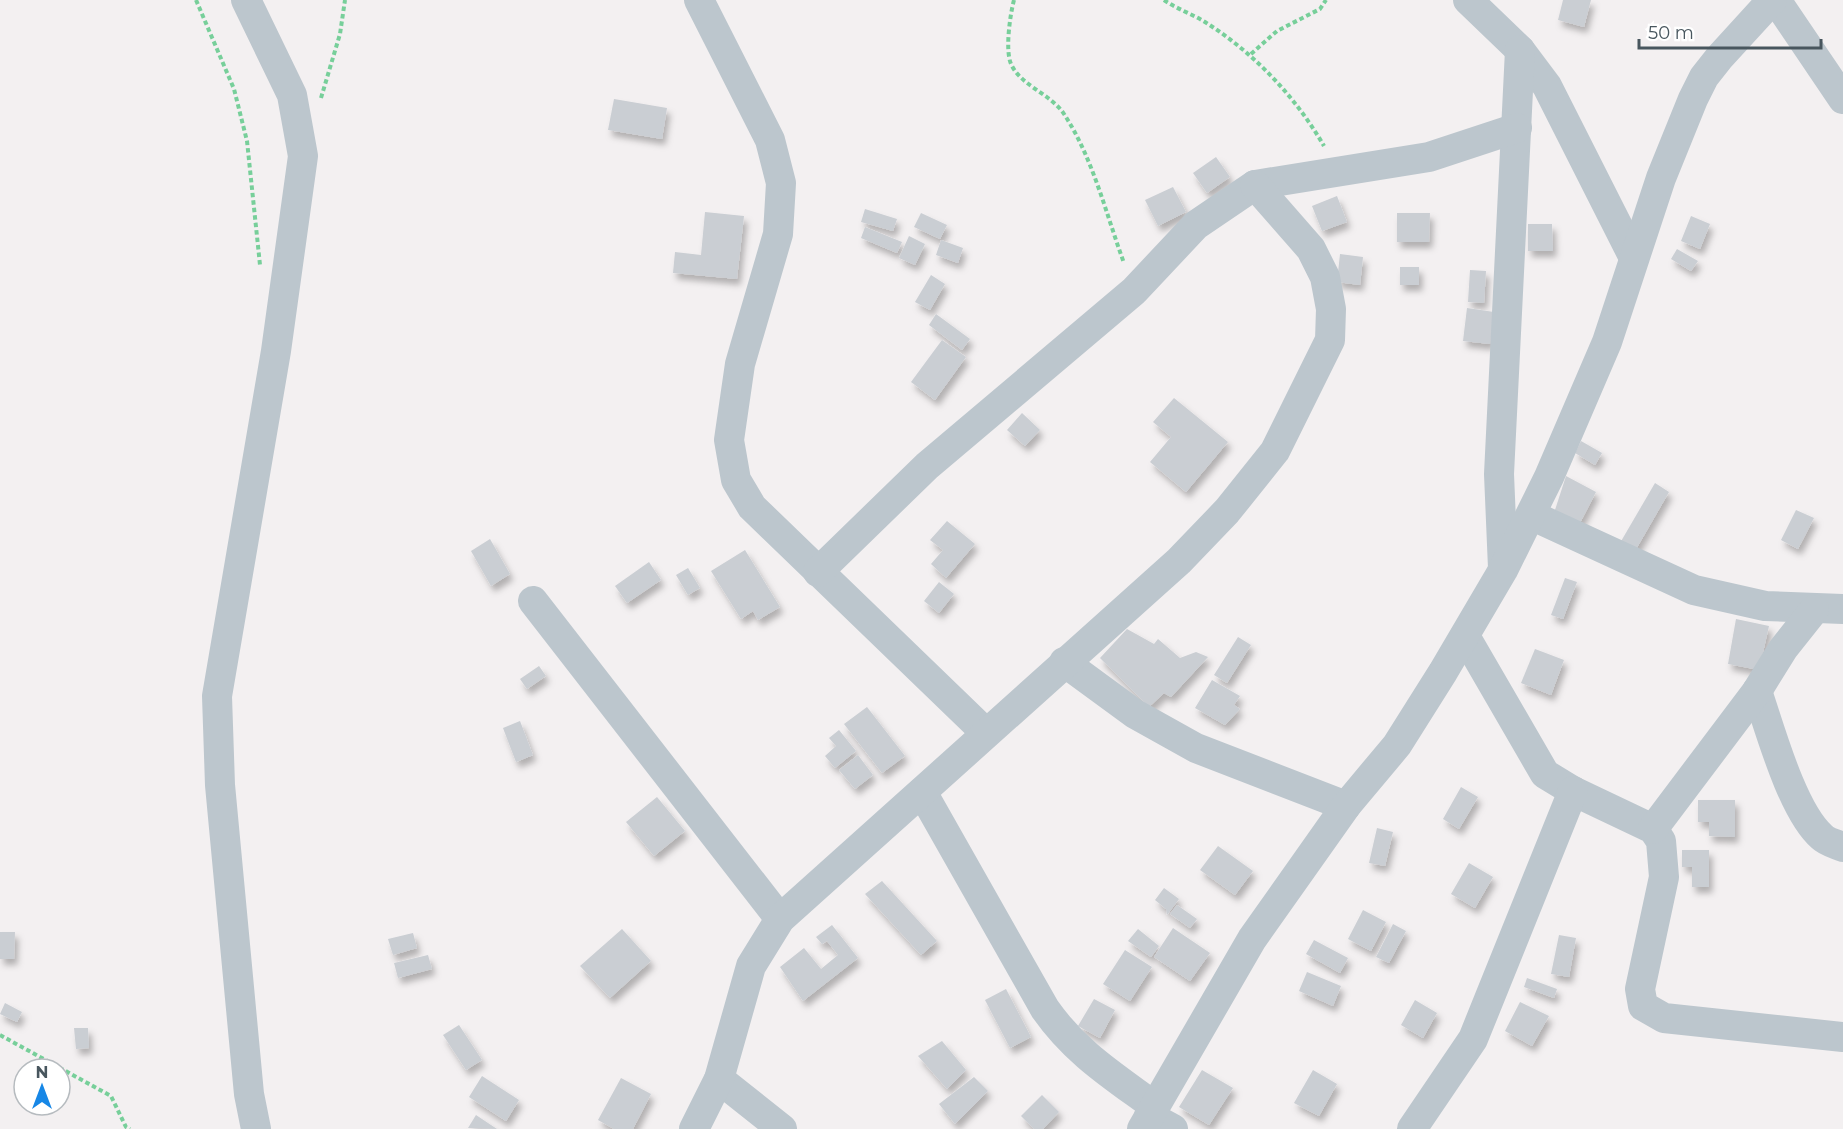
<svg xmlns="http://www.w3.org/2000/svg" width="1843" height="1129" viewBox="0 0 1843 1129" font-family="Montserrat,sans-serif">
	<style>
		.building { fill: #caced3; filter: url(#shadow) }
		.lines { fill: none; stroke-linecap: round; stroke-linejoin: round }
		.path { stroke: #77cf9a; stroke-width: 4; stroke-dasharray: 4.5 3; stroke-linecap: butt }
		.minor { stroke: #bcc6cd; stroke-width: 30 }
	</style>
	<defs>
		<filter id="shadow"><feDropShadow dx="3.5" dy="6" stdDeviation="3" flood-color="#0004"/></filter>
	</defs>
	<rect width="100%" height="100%" fill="#f3f0f1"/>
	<g class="building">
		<polygon points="1563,0 1591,0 1584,27 1558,20"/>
		<polygon points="614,99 667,108 662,139 608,130"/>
		<polygon points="1216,157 1230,177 1207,193 1193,173"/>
		<polygon points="1173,187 1186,212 1158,226 1145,200"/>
		<polygon points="1337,196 1347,222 1322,231 1312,206"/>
		<polygon points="865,209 897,219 893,231 861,222"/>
		<polygon points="705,212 744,216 737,279 673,273 675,252 701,255"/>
		<polygon points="921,213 947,225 940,239 914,227"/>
		<polygon points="1397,213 1430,213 1429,242 1397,242"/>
		<polygon points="1691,216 1710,224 1700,249 1681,241"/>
		<polygon points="1528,224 1552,224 1553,251 1528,251"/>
		<polygon points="865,227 902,242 897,253 861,238"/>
		<polygon points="909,236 925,244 915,265 899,258"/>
		<polygon points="941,240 963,248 958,263 936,255"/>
		<polygon points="1677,249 1698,261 1691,271 1671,259"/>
		<polygon points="1340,254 1363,257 1360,285 1337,282"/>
		<rect x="1400" y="267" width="19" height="18"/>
		<polygon points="1470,270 1486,271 1484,303 1468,302"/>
		<polygon points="931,275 945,284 930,310 915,302"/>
		<polygon points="1467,308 1494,312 1490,344 1463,341"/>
		<polygon points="936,314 970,339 962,350 929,325"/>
		<polygon points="942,340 966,357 935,400 911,382"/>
		<polygon points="1174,398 1228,442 1186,492 1150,462 1171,437 1153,422"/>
		<polygon points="1022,413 1040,430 1025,446 1007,430"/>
		<polygon points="1581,441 1602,453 1595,465 1575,453"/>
		<polygon points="1566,476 1596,492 1580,523 1555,510"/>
		<polygon points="1655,483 1669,492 1635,551 1620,543"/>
		<polygon points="1796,510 1814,518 1798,549 1781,540"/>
		<polygon points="947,521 975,544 946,578 931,564 943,550 930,540"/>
		<polygon points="490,539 510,574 491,586 471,551"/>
		<polygon points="745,550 780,607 758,620 753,611 741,619 711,571"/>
		<polygon points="649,562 661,580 627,603 615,586"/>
		<polygon points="688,568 700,588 688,595 676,575"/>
		<polygon points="1565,578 1577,582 1563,619 1551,615"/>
		<polygon points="939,582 954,594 939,613 924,601"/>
		<polygon points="1736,619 1769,626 1759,670 1728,664"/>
		<polygon points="1127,629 1154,644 1158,639 1180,658 1196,652 1208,657 1171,697 1164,693 1149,707 1100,658"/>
		<polygon points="1238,637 1251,645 1227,683 1214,675"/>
		<polygon points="1535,649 1564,660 1551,695 1521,683"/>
		<polygon points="539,666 546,676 527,689 520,679"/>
		<polygon points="1212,680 1240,696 1234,705 1240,709 1225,725 1195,708"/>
		<polygon points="867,707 905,756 882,773 844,724"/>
		<polygon points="520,721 533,755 516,762 503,728"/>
		<polygon points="839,730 856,751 835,768 825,756 836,746 829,738"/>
		<polygon points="858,755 873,775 855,789 839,770"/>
		<polygon points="1461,787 1478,797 1459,829 1443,819"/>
		<polygon points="657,797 685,831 654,856 626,822"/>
		<polygon points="1698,800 1735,800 1735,837 1709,836 1709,822 1698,822"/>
		<polygon points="1377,828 1393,832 1385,866 1369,863"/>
		<polygon points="1218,846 1253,871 1235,895 1200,870"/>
		<polygon points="1682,850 1709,850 1709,887 1692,887 1692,867 1682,867"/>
		<polygon points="1469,863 1493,877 1475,908 1451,894"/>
		<polygon points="882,881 937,941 921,955 865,894"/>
		<polygon points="1164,888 1179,899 1167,915 1166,909 1155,900"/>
		<polygon points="1177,905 1197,919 1190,928 1170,914"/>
		<polygon points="1363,910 1386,922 1371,951 1348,939"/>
		<polygon points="1393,924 1406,931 1389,963 1376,957"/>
		<polygon points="832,925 858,958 803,1001 780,967 804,948 821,969 838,955 827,941 822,944 816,937"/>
		<polygon points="1173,928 1210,953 1190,981 1154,957"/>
		<polygon points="622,929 651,961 610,998 580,966"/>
		<polygon points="1138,929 1159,946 1151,957 1128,941"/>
		<polygon points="0,932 15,932 14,959 0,959"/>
		<polygon points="413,933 417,948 393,955 388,939"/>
		<polygon points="1559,935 1576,938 1569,977 1551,974"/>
		<polygon points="1314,940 1348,958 1340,973 1306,954"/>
		<polygon points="1125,950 1152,967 1130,1001 1103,984"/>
		<polygon points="428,955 432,969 398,978 394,963"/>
		<polygon points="1307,972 1341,986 1333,1006 1299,991"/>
		<polygon points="1527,978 1557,989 1554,998 1524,987"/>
		<polygon points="1006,989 1031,1037 1010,1048 985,1000"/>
		<polygon points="1094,999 1115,1010 1100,1038 1078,1026"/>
		<polygon points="1415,1000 1437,1013 1423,1038 1401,1025"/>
		<polygon points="1520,1002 1549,1016 1532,1046 1505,1031"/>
		<polygon points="5,1003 22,1012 17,1022 0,1014"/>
		<polygon points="459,1025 482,1060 466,1070 443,1035"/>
		<polygon points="74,1028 88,1028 89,1048 76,1049"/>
		<polygon points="942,1041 966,1070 947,1089 918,1056"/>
		<polygon points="1202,1070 1233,1088 1209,1125 1179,1107"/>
		<polygon points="1313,1070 1337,1084 1319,1116 1294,1103"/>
		<polygon points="482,1076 519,1100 506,1121 469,1097"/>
		<polygon points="974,1077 988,1091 955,1124 939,1104"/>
		<polygon points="621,1078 651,1094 633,1129 614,1129 598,1120"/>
		<polygon points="1042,1095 1059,1112 1043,1129 1034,1129 1021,1116"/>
		<polygon points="476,1115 497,1129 468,1128"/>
	</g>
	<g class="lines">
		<g class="path">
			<polyline points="196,0 234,89 247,141 260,265"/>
			<path d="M 1014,0 C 1010,15 1005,50 1011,64 C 1021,86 1051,94 1064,114 C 1093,158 1106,214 1124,263"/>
			<path d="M 1164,0 C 1177,9 1192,14 1205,22 C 1254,53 1295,96 1324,146"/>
			<polyline points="1251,54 1277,31 1320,9 1326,0"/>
			<polyline points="321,98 340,34 345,0"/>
			<polyline points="0,1035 111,1096 126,1127 130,1129"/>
		</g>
		<g class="minor">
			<polyline points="246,0 292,95 303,156 276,351 217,696 220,785 249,1094 256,1129"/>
			<polyline points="699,0 770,140 781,183 778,234 740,364 729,440 736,480 752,507 985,732"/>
			<polyline points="1468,0 1520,50 1547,86 1634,258"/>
			<polyline points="1776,0 1843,99"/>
			<polyline points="1531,515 1694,590 1765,606 1843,609"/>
			<polyline points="1503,568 1499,474 1520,50"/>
			<polyline points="818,572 927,466 1134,291 1196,225 1255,185 1429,157 1517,128"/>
			<polyline points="533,601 780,919"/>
			<polyline points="1465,636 1545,774 1573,791 1653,829 1661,841 1664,877 1640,989 1643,1006 1664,1018 1843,1037"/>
			<polyline points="1064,662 1135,714 1196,748 1346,806"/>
			<path d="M 1757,691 C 1770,729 1792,811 1822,837 C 1827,842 1836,844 1843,847"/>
			<path d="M 922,792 L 1045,1009 C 1076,1053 1112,1075 1154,1106"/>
			<polyline points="1653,829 1757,691 1783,649 1814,610"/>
			<polyline points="719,1079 782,1129"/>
			<polyline points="1149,1116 1173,1129"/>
			<polyline points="694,1129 719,1079 751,966 780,919 1179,561 1227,511 1275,451 1330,340 1331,309 1325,277 1311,249 1255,185"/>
			<polyline points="1142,1129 1252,939 1346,806 1397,745 1443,672 1503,570 1549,477 1607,342 1661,178 1693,99 1704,77 1719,58 1772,0"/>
			<polyline points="1412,1129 1473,1039 1573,791"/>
		</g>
	</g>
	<g transform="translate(42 1087)"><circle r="28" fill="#ffffff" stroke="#b6bbbf" stroke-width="1.5"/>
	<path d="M0-4.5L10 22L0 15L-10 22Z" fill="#1787e6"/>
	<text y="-9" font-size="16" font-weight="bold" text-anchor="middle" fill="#48565e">N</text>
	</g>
	<path d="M1639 39v9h182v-9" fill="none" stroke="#48565e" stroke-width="3"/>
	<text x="1648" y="39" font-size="18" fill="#48565e" stroke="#ffffff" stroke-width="4.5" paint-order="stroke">50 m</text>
</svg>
